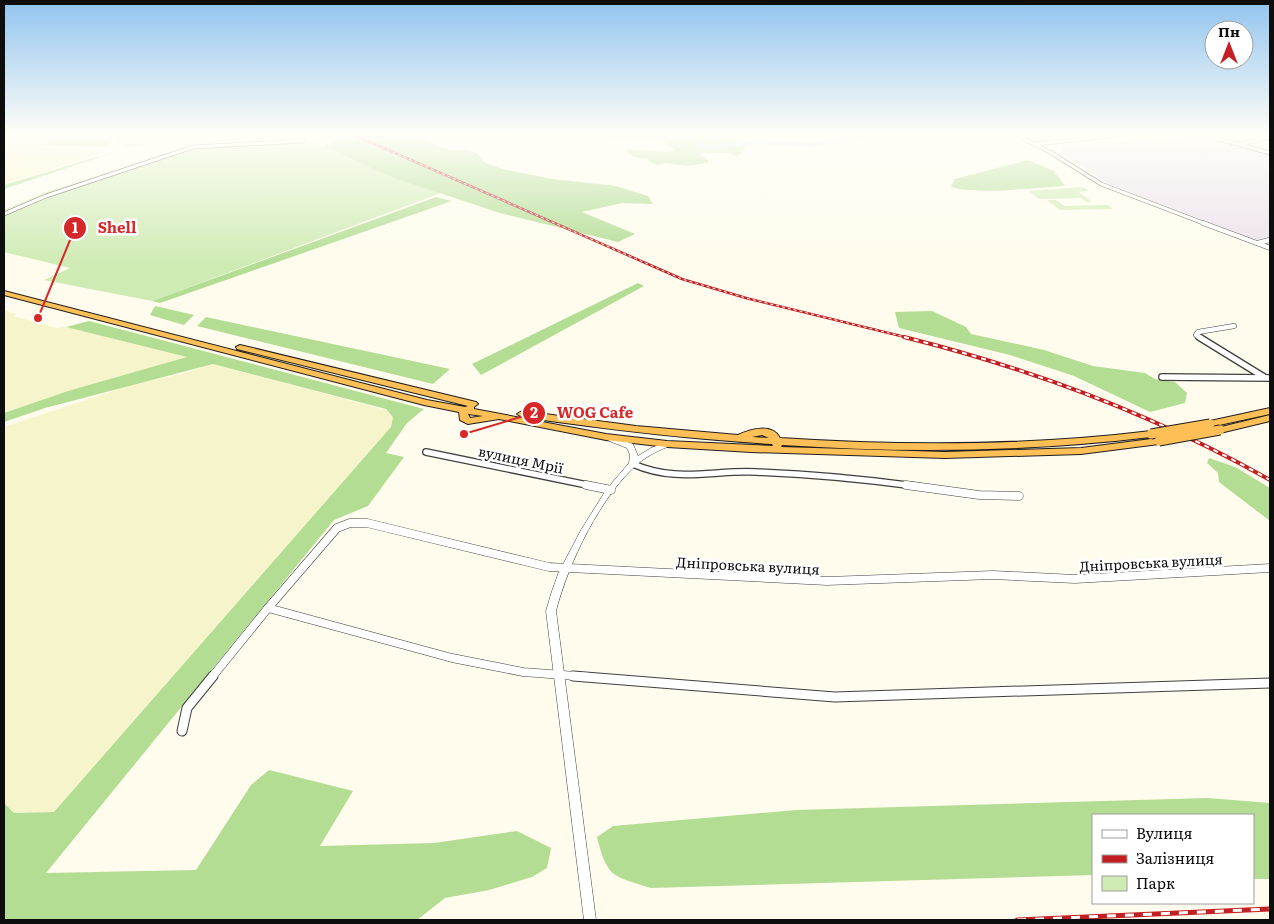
<svg xmlns="http://www.w3.org/2000/svg" width="1274" height="924" viewBox="0 0 1274 924" font-family="Literata,serif">
	<style>
		.industrial { fill: #ebe0ec }
		.farmland { fill: #f6f4cb }
		.green { fill: #cfebb4 }
		.forest { fill: #b2dd93 }
		.lines { fill: none; stroke-linecap: round; stroke-linejoin: round }
		.river { fill: #aedbf9; fill-rule: evenodd }
		.minor-far4-casing { stroke: #404040; stroke-width: 4.5 }
		.minor-far3-casing { stroke: #404040; stroke-width: 5.5 }
		.minor-far2-casing { stroke: #404040; stroke-width: 8 }
		.minor-far1-casing { stroke: #404040; stroke-width: 9 }
		.minor-casing { stroke: #404040; stroke-width: 11 }
		.tertiary-casing { stroke: #404040; stroke-width: 1 }
		.trunk-casing { stroke: #1e1e1e; stroke-width: 2 }
		.minor-far4 { stroke: #fff; stroke-width: 3 }
		.minor-far3 { stroke: #fff; stroke-width: 4.5 }
		.minor-far2 { stroke: #fff; stroke-width: 5.5 }
		.minor-far1 { stroke: #fff; stroke-width: 8 }
		.minor { stroke: #fff; stroke-width: 9 }
		.tertiary { fill: #fff; fill-rule: evenodd }
		.trunk { fill: #fdbf56; fill-rule: evenodd }
		.rail-far2-casing { stroke: #c31e21; stroke-width: 2.5 }
		.rail-far1-casing { stroke: #c31e21; stroke-width: 4 }
		.rail-casing { stroke: #c31e21; stroke-width: 5 }
		.rail-far2 { stroke: #fff; stroke-width: 1; stroke-dasharray: 3; stroke-linecap: butt }
		.rail-far1 { stroke: #fff; stroke-width: 2; stroke-dasharray: 5; stroke-linecap: butt }
		.rail { stroke: #fff; stroke-width: 3; stroke-dasharray: 9; stroke-linecap: butt }
		.trunk-bridge-casing { stroke: #1e1e1e; stroke-width: 11; stroke-linecap: butt }
		.trunk-bridge { stroke: #fdbf56; stroke-width: 9 }
		.labels { text-anchor: middle; dominant-baseline: central; stroke-width: 5; stroke-linejoin: round; paint-order: stroke }
		.street-label { font-size: 14px; fill: #0d0d0d; stroke: #fff }
		.leader { fill: none; stroke: #d62828; stroke-width: 2 }
		.callout-dot { fill: #d62828; stroke: #fff; stroke-width: 2 }
		.mark-label { font-size: 15px; text-anchor: middle; font-weight: bold; fill: #fff }
		.callout-label { font-size: 15px; text-anchor: middle; font-weight: bold; fill: #d62828; stroke: #fff; stroke-width: 5; stroke-linejoin: round; paint-order: stroke }
	</style>
	<rect width="100%" height="100%" fill="#fffced"/>
	<polygon class="industrial" points="1166,135 1204,135 1270,154 1270,240 1258,241 1108,184 1062,153 1060,145 1170,138 1222,162"/>
	<g class="farmland">
		<polygon points="4,135 55,135 39,146 75,148 102,153 4,184"/>
		<polygon points="4,310 16,314 14,316 56,328 66,327 188,357 68,391 4,413"/>
		<polygon points="213,364 386,410 393,416 391,427 54,812 14,813 4,803 4,427 137,383 182,374"/>
	</g>
	<g class="green">
		<polygon points="106,135 197,135 127,148"/>
		<polygon points="1020,135 1107,135 1034,141"/>
		<polygon points="307,140 441,193 152,301 44,280 70,268 4,252 4,210 43,193 192,146"/>
		<polygon points="1083,187 1089,191 1079,192 1092,202 1086,202 1081,198 1039,199 1029,191"/>
		<polygon points="1047,200 1056,200 1064,206 1108,205 1113,209 1060,210"/>
	</g>
	<g class="forest">
		<polygon points="59,135 111,138 112,142 103,147 42,145"/>
		<polygon points="335,135 410,135 450,150 468,150 477,153 485,163 503,169 552,179 616,186 648,196 653,204 622,203 582,212 635,234 618,242 500,213 394,178 324,146 338,138"/>
		<polygon points="585,135 669,137 677,135 740,135 737,139 746,141 744,150 738,156 727,153 701,153 699,155 708,160 708,163 687,166 665,163 656,165 646,159 634,157 623,149 665,152 675,150 667,146 667,140 622,140"/>
		<polygon points="127,148 4,189 4,185"/>
		<path d="M 1028,160 L 1054,171 L 1065,186 C 1044,187 966,196 951,186 L 955,179 Z"/>
		<polygon points="436,197 452,201 160,303 152,301"/>
		<polygon points="638,283 644,286 481,375 472,364"/>
		<polygon points="155,306 194,315 184,325 150,315"/>
		<polygon points="932,311 966,327 971,334 1044,350 1093,366 1145,373 1155,379 1175,382 1187,393 1185,403 1150,412 1074,376 1010,355 899,328 895,312"/>
		<polygon points="206,317 450,369 433,384 197,326"/>
		<polygon points="89,321 424,409 407,423 386,453 404,457 368,506 334,520 46,873 196,870 251,785 269,770 353,791 320,846 434,843 517,831 551,848 547,868 532,877 489,890 445,898 417,920 4,920 4,803 14,813 54,812 391,427 393,417 386,409 213,364 45,408 4,422 4,413 68,391 187,357 66,327"/>
		<polygon points="1209,458 1235,467 1270,488 1270,521 1219,482 1218,473 1207,463"/>
		<path d="M 1208,798 L 1270,803 L 1270,879 L 1253,879 L 1253,815 L 1093,815 L 1093,875 L 651,888 C 613,876 607,878 597,837 L 613,826 L 796,810 Z"/>
	</g>
	<g class="lines">
		<polygon class="river" points="602,135 695,137 704,140 704,142 700,145 707,145 759,140 812,143 845,137 905,135 845,141 812,147 759,144 707,149 696,147 694,143 697,141 695,141 605,137"/>
		<g class="minor-far4-casing">
			<g id="minor-far4">
				<polyline points="1016,135 1050,152 1101,184 1206,224"/>
				<polyline points="1205,135 1270,153"/>
				<polyline points="1035,144 1123,135"/>
				<polyline points="1242,144 1270,137"/>
				<polyline points="4,214 46,196 193,147 303,141"/>
			</g>
		</g>
		<g class="minor-far3-casing">
			<g id="minor-far3">
				<polyline points="1203,223 1270,248"/>
				<polyline points="1258,243 1270,240"/>
				<polyline points="1201,338 1196,335 1198,332 1234,326"/>
			</g>
		</g>
		<g class="minor-far2-casing">
			<g id="minor-far2">
				<polyline points="1199,337 1264,377"/>
				<polyline points="1162,377 1270,378"/>
				<polyline points="426,452 592,486"/>
				<path d="M 633,464 C 676,483 712,470 756,472 C 810,474 863,479 915,486"/>
			</g>
		</g>
		<g class="minor-far1-casing">
			<g id="minor-far1">
				<polyline points="586,485 611,490"/>
				<polyline points="906,485 979,495 1019,496"/>
				<polyline points="268,608 337,528 350,523 367,523 549,567 827,581 993,575 1075,579 1270,568"/>
				<polyline points="212,677 268,608 452,658 523,672 589,677"/>
			</g>
		</g>
		<g class="minor-casing">
			<g id="minor">
				<polyline points="573,676 835,697 1270,683"/>
				<polyline points="182,731 187,708 213,676"/>
			</g>
		</g>
		<g class="tertiary-casing">
			<path id="tertiary" d="M 609,437 L 615,437 L 633,444 L 638,456 L 651,448 L 667,442 L 671,444 L 670,446 C 659,450 649,455 640,462 C 601,494 568,564 556,611 L 596,920 L 584,920 L 546,611 L 551,594 L 558,574 L 581,530 L 606,490 L 629,463 L 630,455 L 627,448 L 609,441 L 608,439 Z"/>
		</g>
		<g class="trunk-casing">
			<g id="trunk">
				<path d="M 4,291 L 427,400 L 465,407 L 468,406 L 237,349 L 236,347 L 240,345 L 476,402 L 478,404 L 474,407 L 474,409 L 606,434 L 667,441 L 773,446 L 772,444 C 688,439 605,429 522,417 L 517,414 L 522,411 L 636,426 L 738,435 C 751,429 772,423 780,438 C 904,446 1028,446 1151,431 L 1156,434 L 1151,437 C 1028,452 905,453 782,445 L 781,447 L 945,452 L 1081,448 L 1159,438 L 1164,441 L 1159,444 L 1081,454 L 945,458 L 751,452 L 667,447 L 606,440 L 499,419 L 468,424 L 460,420 L 459,412 L 424,405 L 4,295 ZM 468,414 L 483,416 L 470,418 ZM 762,435 L 769,438 L 752,437 Z"/>
				<polygon points="1270,408 1270,414 1210,427 1205,424 1210,421"/>
				<polygon points="1270,415 1270,421 1220,433 1215,430 1217,428"/>
			</g>
		</g>
		<use href="#minor-far4" class="minor-far4"/>
		<use href="#minor-far3" class="minor-far3"/>
		<use href="#minor-far2" class="minor-far2"/>
		<use href="#minor-far1" class="minor-far1"/>
		<use href="#minor" class="minor"/>
		<use href="#tertiary" class="tertiary"/>
		<use href="#trunk" class="trunk"/>
		<g class="rail-far2-casing">
			<polyline id="rail-far2" points="354,135 682,279 746,298 909,338"/>
		</g>
		<g class="rail-far1-casing">
			<path id="rail-far1" d="M 904,337 C 1032,369 1155,415 1270,480"/>
		</g>
		<g class="rail-casing">
			<polyline id="rail" points="1017,920 1270,909"/>
		</g>
		<use href="#rail-far2" class="rail-far2"/>
		<use href="#rail-far1" class="rail-far1"/>
		<use href="#rail" class="rail"/>
		<g class="trunk-bridge-casing">
			<g id="trunk-bridge">
				<polyline points="1151,434 1210,424"/>
				<polyline points="1159,441 1220,430"/>
			</g>
		</g>
		<use href="#trunk-bridge" class="trunk-bridge"/>
	</g>
	<linearGradient id="sky" x2="0" y2="1"><stop stop-color="#91c4ef"/><stop offset="0.51" stop-color="#fffef7"/><stop offset="1" stop-color="#fffef7" stop-opacity="0"/></linearGradient>
	<rect width="1274" height="264" fill="url(#sky)"/>
	<g class="labels">
		<g class="street-label">
			<text transform="translate(521 459) rotate(12)">вулиця Мрії</text>
			<text transform="translate(1151 562) rotate(-3)">Дніпровська вулиця</text>
			<text transform="translate(748 565) rotate(3)">Дніпровська вулиця</text>
		</g>
	</g>
	<path class="leader" d="M38 318L75 228M464 434L534 413"/>
	<g class="callout-dot">
		<circle cx="38" cy="318" r="5"/>
		<circle cx="464" cy="434" r="5"/>
		<circle cx="75" cy="228" r="12"/>
		<circle cx="534" cy="413" r="12"/>
	</g>
	<g class="mark-label">
		<text x="75" y="233">1</text>
		<text x="534" y="418">2</text>
	</g>
	<g class="callout-label">
		<text x="117" y="233">Shell</text>
		<text x="595" y="418">WOG Cafe</text>
	</g>
	<rect width="1274" height="924" fill="none" stroke="#0d0d0d" stroke-width="10"/>
	<rect x="1092" y="814" width="162" height="90" fill="#ffffff" stroke="#9e9e9e"/>
	<rect x="1102" y="830" width="25" height="8" fill="#ffffff" stroke="#9e9e9e"/>
	<text x="1136" y="839" font-size="15" fill="#0d0d0d">Вулиця</text>
	<rect x="1102" y="855" width="25" height="8" fill="#c31e21" stroke="#9e9e9e"/>
	<text x="1136" y="864" font-size="15" fill="#0d0d0d">Залізниця</text>
	<rect x="1102" y="876" width="25" height="15" fill="#cfebb4" stroke="#9e9e9e"/>
	<text x="1136" y="889" font-size="15" fill="#0d0d0d">Парк</text>
	<g transform="translate(1229 45)"><circle r="24" fill="#ffffff" stroke="#9e9e9e"/>
	<path d="M0-4L9 19L0 12L-9 19Z" fill="#c31e21"/>
	<text y="-8" font-size="14" font-weight="bold" text-anchor="middle" fill="#0d0d0d">Пн</text>
	</g>
</svg>
